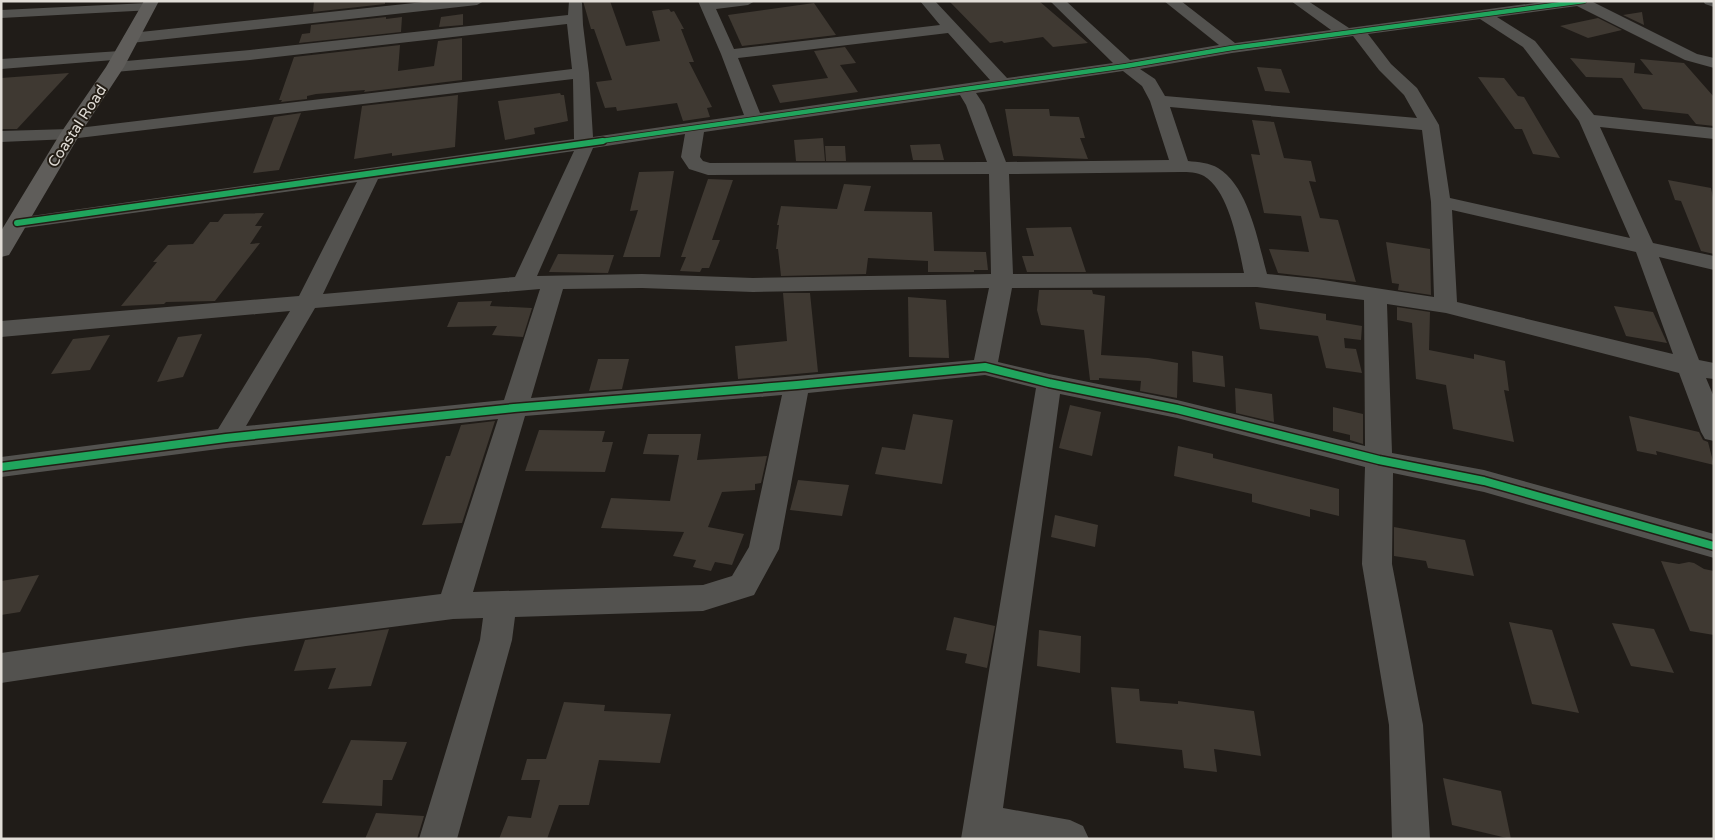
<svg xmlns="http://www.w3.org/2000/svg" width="1715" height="840" viewBox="0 0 1715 840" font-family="'Varela Round',sans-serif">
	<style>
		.building { fill: #3f3932 }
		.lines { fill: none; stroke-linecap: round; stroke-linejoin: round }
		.minor { fill: #53524f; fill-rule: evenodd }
		.major { fill: #5f5d5a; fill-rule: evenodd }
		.cycleway-far2-casing { stroke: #231d15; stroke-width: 6 }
		.cycleway-far1-casing { stroke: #231d15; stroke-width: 9 }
		.cycleway-casing { stroke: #231d15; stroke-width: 11 }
		.cycleway-far2 { stroke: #20a55d; stroke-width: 4.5 }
		.cycleway-far1 { stroke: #20a55d; stroke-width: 6 }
		.cycleway { stroke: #20a55d; stroke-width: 8 }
		.labels { text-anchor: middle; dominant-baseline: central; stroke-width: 4; stroke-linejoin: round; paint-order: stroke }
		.far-street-label { font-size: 15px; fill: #e1ddd7; stroke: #231d15 }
	</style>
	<rect width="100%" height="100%" fill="#201c18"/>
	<g class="building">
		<polygon points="314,1 385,1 385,4 313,12"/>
		<polygon points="583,1 610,1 626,46 660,41 652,11 669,9 671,12 674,11 684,29 681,29 694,62 689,62 712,107 707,108 710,117 683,121 677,103 617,111 616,107 605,108 596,82 612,80 594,29 591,29"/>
		<polygon points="949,1 1039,1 1088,43 1053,47 1043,37 1004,43 1002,41 990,43"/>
		<polygon points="814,3 836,35 742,46 728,15"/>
		<polygon points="1642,12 1644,25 1623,15"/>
		<polygon points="463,14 463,25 439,27 441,17"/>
		<polygon points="386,17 386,19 402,17 401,32 299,43 302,34 310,33 311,25"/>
		<polygon points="1598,18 1622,30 1588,38 1560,26"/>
		<polygon points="462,38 462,80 364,92 365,90 316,94 307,96 307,99 281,102 282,100 279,100 294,57 400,45 398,71 434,66 438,41"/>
		<polygon points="845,47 856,63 840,65 858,92 780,103 772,85 828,78 814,51"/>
		<polygon points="1570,58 1635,63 1634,73 1653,75 1640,59 1684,63 1714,97 1714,126 1696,124 1688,114 1643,109 1622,78 1586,77"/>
		<polygon points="1257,67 1281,69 1290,93 1265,91"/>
		<polygon points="69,73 17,129 1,129 1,78"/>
		<polygon points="1478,77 1504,78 1518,96 1524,97 1560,158 1533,154 1522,129 1515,129"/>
		<polygon points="560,93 561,95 564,95 568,121 534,128 535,134 505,140 498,101"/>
		<polygon points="458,95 455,147 392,156 392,153 354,159 362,106"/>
		<polygon points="1005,109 1049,109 1050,116 1079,117 1085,138 1080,138 1088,159 1013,156"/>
		<polygon points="301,113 279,170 253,173 274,117"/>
		<polygon points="1252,120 1274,122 1284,158 1311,161 1316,182 1309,181 1320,218 1338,220 1356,282 1278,273 1269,249 1309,252 1301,216 1264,213 1251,154 1260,155"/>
		<polygon points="823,138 825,161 796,161 794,140"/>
		<polygon points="940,144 944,160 913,160 910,145"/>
		<polygon points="825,146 845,146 846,161 826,161"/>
		<polygon points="674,171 660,257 623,257 638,210 630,211 639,172"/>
		<polygon points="708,179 733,180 712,240 720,240 709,268 702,268 700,272 680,271 686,257 681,257"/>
		<polygon points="1668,180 1711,188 1714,202 1714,254 1701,251 1681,201 1675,200"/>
		<polygon points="844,184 871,186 864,211 932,212 934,251 986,252 988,270 974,270 974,272 928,272 928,261 868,258 866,274 781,276 778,249 776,249 779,225 777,225 781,206 837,209"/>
		<polygon points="264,213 255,226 262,226 250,244 260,243 215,301 166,302 164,304 121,306 157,262 153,262 168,245 193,244 210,222 218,222 224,214"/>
		<polygon points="1071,227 1086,272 1027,272 1022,256 1034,256 1026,228"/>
		<polygon points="1386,242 1430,249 1431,295 1398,290 1399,284 1392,283"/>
		<polygon points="558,254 614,255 608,273 549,272"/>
		<polygon points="1039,290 1092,290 1093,294 1105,296 1101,355 1148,358 1178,363 1177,398 1140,391 1141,381 1099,378 1099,380 1090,380 1084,330 1041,325 1037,310"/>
		<polygon points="783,293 810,293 818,372 738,379 735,346 787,341"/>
		<polygon points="908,297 946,300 949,358 909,357"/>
		<polygon points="492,301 490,306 532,308 523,337 492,335 497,326 447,327 458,302"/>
		<polygon points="1255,302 1326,314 1326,320 1362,326 1361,340 1344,338 1345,348 1356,349 1362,373 1326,368 1318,336 1260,329"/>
		<polygon points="1614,306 1653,312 1667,343 1626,336"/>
		<polygon points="1397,307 1430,312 1429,350 1474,359 1474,354 1505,361 1509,391 1504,390 1514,442 1453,429 1446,385 1416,379 1412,323 1397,320"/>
		<polygon points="202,334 183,377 157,382 178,337"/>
		<polygon points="110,335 90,370 51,374 73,339"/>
		<polygon points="1192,351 1223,356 1225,387 1193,382"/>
		<polygon points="598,359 629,359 622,389 589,391"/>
		<polygon points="1235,388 1272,394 1274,422 1236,413"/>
		<polygon points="1070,405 1101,412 1092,456 1059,448"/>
		<polygon points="1333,407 1363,414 1363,444 1350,440 1350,435 1333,431"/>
		<polygon points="913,414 953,420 942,484 875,474 882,447 905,450"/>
		<polygon points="1629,416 1699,432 1703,440 1708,442 1714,465 1656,451 1657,455 1637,451"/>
		<polygon points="495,421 462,523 422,525 446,456 450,456 461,425"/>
		<polygon points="539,430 605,431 602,442 613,442 605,472 525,471"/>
		<polygon points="648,434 701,434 697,460 767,456 761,483 755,484 755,490 722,492 708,527 744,534 732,565 715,562 711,571 693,567 696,560 673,556 684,532 601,528 611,498 670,501 679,455 643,454"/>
		<polygon points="1178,446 1213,454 1213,458 1339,489 1339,516 1310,509 1310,517 1252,502 1252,494 1174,476"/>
		<polygon points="798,480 849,485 842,516 790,510"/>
		<polygon points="1055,515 1098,525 1095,547 1051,537"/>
		<polygon points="1394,527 1465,540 1474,576 1428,568 1426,561 1394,556"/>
		<polygon points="1661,561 1679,564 1689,562 1694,563 1704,569 1714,571 1714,635 1690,631"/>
		<polygon points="39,575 20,612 1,615 1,581"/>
		<polygon points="954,617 995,626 987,668 965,663 967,654 946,650"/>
		<polygon points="1509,622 1552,630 1579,713 1532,704"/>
		<polygon points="1612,623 1654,629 1674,673 1631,666"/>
		<polygon points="389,629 371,686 328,689 336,668 294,671 305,640"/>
		<polygon points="1039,630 1081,636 1080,673 1037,666"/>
		<polygon points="1111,687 1139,689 1140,701 1178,704 1178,701 1254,711 1261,756 1214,749 1217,772 1184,768 1182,750 1116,743"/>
		<polygon points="564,702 605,705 604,711 671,714 660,763 599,760 589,805 559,805 547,839 499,839 508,816 531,818 540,780 521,780 527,759 546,759"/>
		<polygon points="351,740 407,742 392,780 383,780 382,806 322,803"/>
		<polygon points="1443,778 1501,791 1511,839 1452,825"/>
		<polygon points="376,813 424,816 417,839 365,839"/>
	</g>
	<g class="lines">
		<g class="minor">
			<polygon points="433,1 484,1 477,5 131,43 125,41 123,38 125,35 131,33"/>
			<path d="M 569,1 L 581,1 L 582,3 L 583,25 L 589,73 L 593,137 L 744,115 L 721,54 L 698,1 L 755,1 L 748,5 L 716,9 L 734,49 L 940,25 L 920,1 L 935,1 L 1007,78 L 1113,63 L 1050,1 L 1066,1 L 1130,60 L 1219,45 L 1164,1 L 1181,1 L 1235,43 L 1331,30 L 1291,1 L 1308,1 L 1349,28 L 1549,1 L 1591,1 L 1697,54 L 1714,58 L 1714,68 L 1685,60 L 1577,6 L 1497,17 L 1535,41 L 1594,115 L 1714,128 L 1714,139 L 1600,127 L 1653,243 L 1714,256 L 1714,270 L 1659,257 L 1699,360 L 1714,363 L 1714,379 L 1706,378 L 1714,397 L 1714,441 L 1705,439 L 1701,432 L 1679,373 L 1446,313 L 1387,304 L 1392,453 L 1484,470 L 1714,534 L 1714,558 L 1484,492 L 1393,473 L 1392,564 L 1423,725 L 1430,839 L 1392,839 L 1389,725 L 1362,564 L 1365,467 L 1177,418 L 1060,394 L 1003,808 L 1070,820 L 1083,826 L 1089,839 L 961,839 L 1036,388 L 985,375 L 808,393 L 779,549 L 754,595 L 703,611 L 515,617 L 512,640 L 457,839 L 419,839 L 480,640 L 483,618 L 453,619 L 246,646 L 1,683 L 1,653 L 246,618 L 441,594 L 498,419 L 226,448 L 1,477 L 1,457 L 218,429 L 290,311 L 1,337 L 1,321 L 299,296 L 357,182 L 17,229 L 10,227 L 7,223 L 10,219 L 574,139 L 573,79 L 70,139 L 1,142 L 1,131 L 70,129 L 572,69 L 567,24 L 250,60 L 115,72 L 109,70 L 107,67 L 109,64 L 115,62 L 250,50 L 568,15 ZM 1480,19 L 1523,47 L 1579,121 L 1630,238 L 1450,198 L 1439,125 L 1417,88 L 1391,64 L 1368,34 ZM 948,33 L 990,80 L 760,113 L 738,58 ZM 1353,36 L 1379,70 L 1404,95 L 1417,118 L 1165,96 L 1155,79 L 1140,69 L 1232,53 ZM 1123,71 L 1142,86 L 1150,101 L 1169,160 L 1006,162 L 984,105 L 976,93 ZM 960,95 L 966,105 L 987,162 L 710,163 L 703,161 L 700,157 L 704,132 ZM 1170,107 L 1422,130 L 1431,202 L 1434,297 L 1317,279 L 1267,274 C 1258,242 1249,187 1218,168 C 1210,163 1198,162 1188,161 ZM 685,134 L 681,157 L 689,169 L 708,175 L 989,174 L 991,274 L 753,278 L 642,274 L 537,276 L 593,148 ZM 574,151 L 515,277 L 323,294 L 378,179 ZM 1181,172 C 1188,172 1197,172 1204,176 C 1230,192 1238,245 1244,273 L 1013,274 L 1009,174 ZM 1452,210 L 1636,252 L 1673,354 L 1457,302 ZM 1257,287 L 1364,300 L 1365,446 L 1177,400 L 1049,374 L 998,362 L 1012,288 ZM 642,288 L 753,292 L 989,288 L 974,360 L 797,376 L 531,398 L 563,289 ZM 540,289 L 504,400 L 246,426 L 315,308 ZM 782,395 L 749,547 L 732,576 L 703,585 L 473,592 L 525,416 Z"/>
			<polygon points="1703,1 1714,1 1714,7 1705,4"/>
			<polygon points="148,3 153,4 155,7 153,10 1,18 1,10"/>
			<polygon points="120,51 126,53 128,56 126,59 1,69 1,59"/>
		</g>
		<polygon class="major" points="144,1 159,1 124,67 80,134 12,250 9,255 1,257 1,231 60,134 106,67"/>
		<g class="cycleway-far2-casing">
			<polyline id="cycleway-far2" points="594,142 1126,66 1232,48 1584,1"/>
		</g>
		<g class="cycleway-far1-casing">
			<polyline id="cycleway-far1" points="17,223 603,141"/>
		</g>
		<g class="cycleway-casing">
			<polyline id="cycleway" points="1,467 226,438 514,408 797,385 985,367 1049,383 1177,409 1379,460 1484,481 1714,546"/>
		</g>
		<use href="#cycleway-far2" class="cycleway-far2"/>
		<use href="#cycleway-far1" class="cycleway-far1"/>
		<use href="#cycleway" class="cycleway"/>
	</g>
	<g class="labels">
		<g class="far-street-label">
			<text transform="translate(77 126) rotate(-57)">Coastal Road</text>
		</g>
	</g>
	<rect width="1715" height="840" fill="none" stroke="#e1ddd7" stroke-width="5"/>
</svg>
